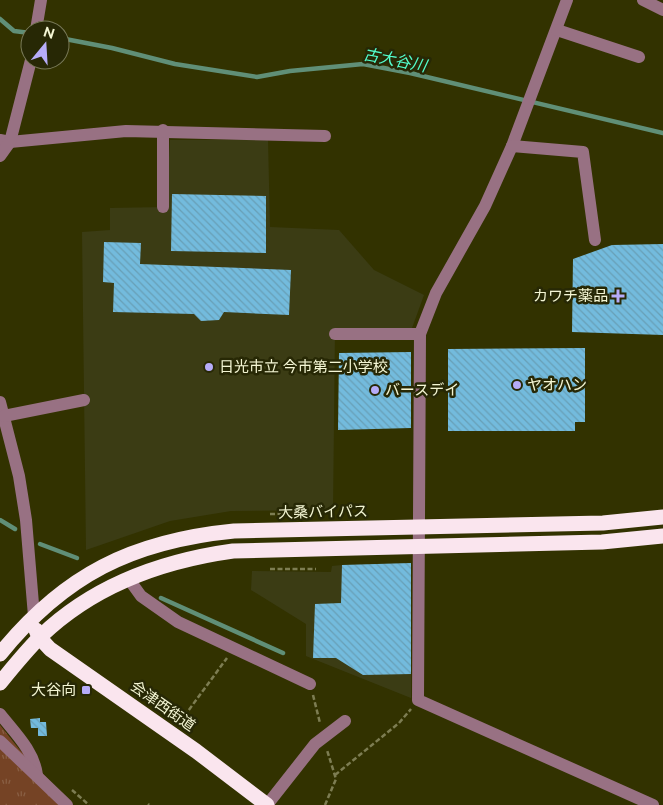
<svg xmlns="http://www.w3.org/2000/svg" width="663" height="805" viewBox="0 0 663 805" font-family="Raleway,'Noto Sans JP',sans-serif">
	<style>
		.built { fill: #3b3c14 }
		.park { fill: url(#park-tufts) }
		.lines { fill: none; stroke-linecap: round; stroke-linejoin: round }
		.stream { stroke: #608f77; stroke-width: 4.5 }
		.building { fill: url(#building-back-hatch) }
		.path { stroke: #7d7d52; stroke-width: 2.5; stroke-dasharray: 5 2.5; stroke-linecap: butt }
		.minor { stroke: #987183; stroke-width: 12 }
		.highway { stroke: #fae5ee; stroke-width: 15 }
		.poi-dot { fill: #b6acf8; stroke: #272805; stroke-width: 2 }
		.labels { text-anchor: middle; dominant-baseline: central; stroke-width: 5; stroke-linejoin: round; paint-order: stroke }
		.poi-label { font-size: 15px; fill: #f4f6d4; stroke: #272805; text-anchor: start }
		.street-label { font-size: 15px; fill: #f4f6d4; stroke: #272805 }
		.water-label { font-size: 16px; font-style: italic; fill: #53fdcc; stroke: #272805 }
	</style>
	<defs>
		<pattern id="park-tufts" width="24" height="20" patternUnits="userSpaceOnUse" patternTransform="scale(1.25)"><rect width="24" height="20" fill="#754325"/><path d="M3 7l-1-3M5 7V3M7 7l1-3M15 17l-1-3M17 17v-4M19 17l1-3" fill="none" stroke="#895f44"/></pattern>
		<pattern id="building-back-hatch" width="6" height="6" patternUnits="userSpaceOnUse" patternTransform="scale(1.25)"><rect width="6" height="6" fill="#73bbdd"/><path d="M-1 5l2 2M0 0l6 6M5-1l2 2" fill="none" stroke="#689fb6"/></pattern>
	</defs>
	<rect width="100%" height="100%" fill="#323200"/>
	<g class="built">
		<polygon points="170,140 268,140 270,227 339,230 374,270 424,295 412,328 335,328 333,510 231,511 170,521 86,550 82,232 110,230 110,208 166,207"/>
		<polygon points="411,563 411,698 306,656 306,624 251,590 252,571 331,572 332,566 342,565"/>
	</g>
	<polygon class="park" points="0,725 19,749 73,805 0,805"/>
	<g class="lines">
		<g class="stream">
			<polyline points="0,19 14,31 30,33"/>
			<polyline points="60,38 112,48 175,64 257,77 290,71 363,64 410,73 663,133"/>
			<polyline points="0,520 15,529"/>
			<polyline points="40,544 77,558"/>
			<polyline points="161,598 283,653"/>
		</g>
	</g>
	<g class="building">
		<polygon points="172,194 266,196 266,253 171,251"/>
		<polygon points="104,242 141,243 140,264 291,270 289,315 224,312 219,320 201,321 194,314 113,312 114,283 103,282"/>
		<polygon points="663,244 663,335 572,332 573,259 612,245"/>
		<polygon points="585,348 585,422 575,422 575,431 448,431 448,349"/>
		<polygon points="411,352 411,428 338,430 339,353"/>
		<polygon points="411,563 411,674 363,675 336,658 313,658 315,604 341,603 342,565"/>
		<polygon points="40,718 40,722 46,722 47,736 38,736 38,728 31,728 30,719"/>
	</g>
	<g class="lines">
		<g class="path">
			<polyline points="270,514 315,513"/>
			<polyline points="270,569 316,569"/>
			<polyline points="313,695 320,723"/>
			<polyline points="180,722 227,658"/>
			<polyline points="335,775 399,723 411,709"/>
			<polyline points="72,790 89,805"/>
			<polyline points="148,804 149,805"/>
			<polyline points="325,805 336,779 327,750"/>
		</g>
		<g class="minor">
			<polyline points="567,0 512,146 485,206 436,293 420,334 418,700 653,805"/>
			<polyline points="643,0 663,10"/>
			<polyline points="36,30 41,0"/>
			<polyline points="557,30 639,57"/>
			<polyline points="163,130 163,207"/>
			<polyline points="0,140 10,142 126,131 325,136"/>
			<polyline points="512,146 583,152 595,240"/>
			<polyline points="0,156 10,142 31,60"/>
			<polyline points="335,334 420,334"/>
			<polyline points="0,402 19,476 26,520 34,616"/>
			<polyline points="4,416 84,400"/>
			<polyline points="128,578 141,596 178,622 310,684"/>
			<path d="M 0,714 C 15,733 34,751 37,775"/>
			<polyline points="0,741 67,805"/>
			<polyline points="267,805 315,744 345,721"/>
		</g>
		<g class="highway">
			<polyline points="36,630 39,637 50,649 196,751 267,805"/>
			<path d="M 0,654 C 64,575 132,541 234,531 L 603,523 L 663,517"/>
			<path d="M 0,683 C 13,667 26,651 41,636 C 94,585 161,561 233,551 L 602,542 L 663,536"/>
		</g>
	</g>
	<g class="poi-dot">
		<path d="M615.5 288.5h5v5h5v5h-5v5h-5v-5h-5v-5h5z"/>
		<circle cx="209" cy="367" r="5"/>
		<circle cx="517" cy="385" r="5"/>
		<circle cx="375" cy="390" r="5"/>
		<rect x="81" y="685" width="10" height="10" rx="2.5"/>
	</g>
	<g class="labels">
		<g class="poi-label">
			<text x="608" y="296" text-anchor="end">カワチ薬品</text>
			<text x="219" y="367">日光市立 今市第二小学校</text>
			<text x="527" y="385">ヤオハン</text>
			<text x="385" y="390">バースデイ</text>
			<text x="76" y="690" text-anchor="end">大谷向</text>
		</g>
		<g class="street-label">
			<text transform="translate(323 512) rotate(-1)">大桑バイパス</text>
			<text transform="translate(163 706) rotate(35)">会津西街道</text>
		</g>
		<g class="water-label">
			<text transform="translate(395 60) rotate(11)">古大谷川</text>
		</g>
	</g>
	<g transform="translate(45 45) rotate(18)"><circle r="24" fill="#272805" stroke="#797a58"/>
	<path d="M0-4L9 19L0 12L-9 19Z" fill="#b6acf8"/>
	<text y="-8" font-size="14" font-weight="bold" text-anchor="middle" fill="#f4f6d4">N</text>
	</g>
</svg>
